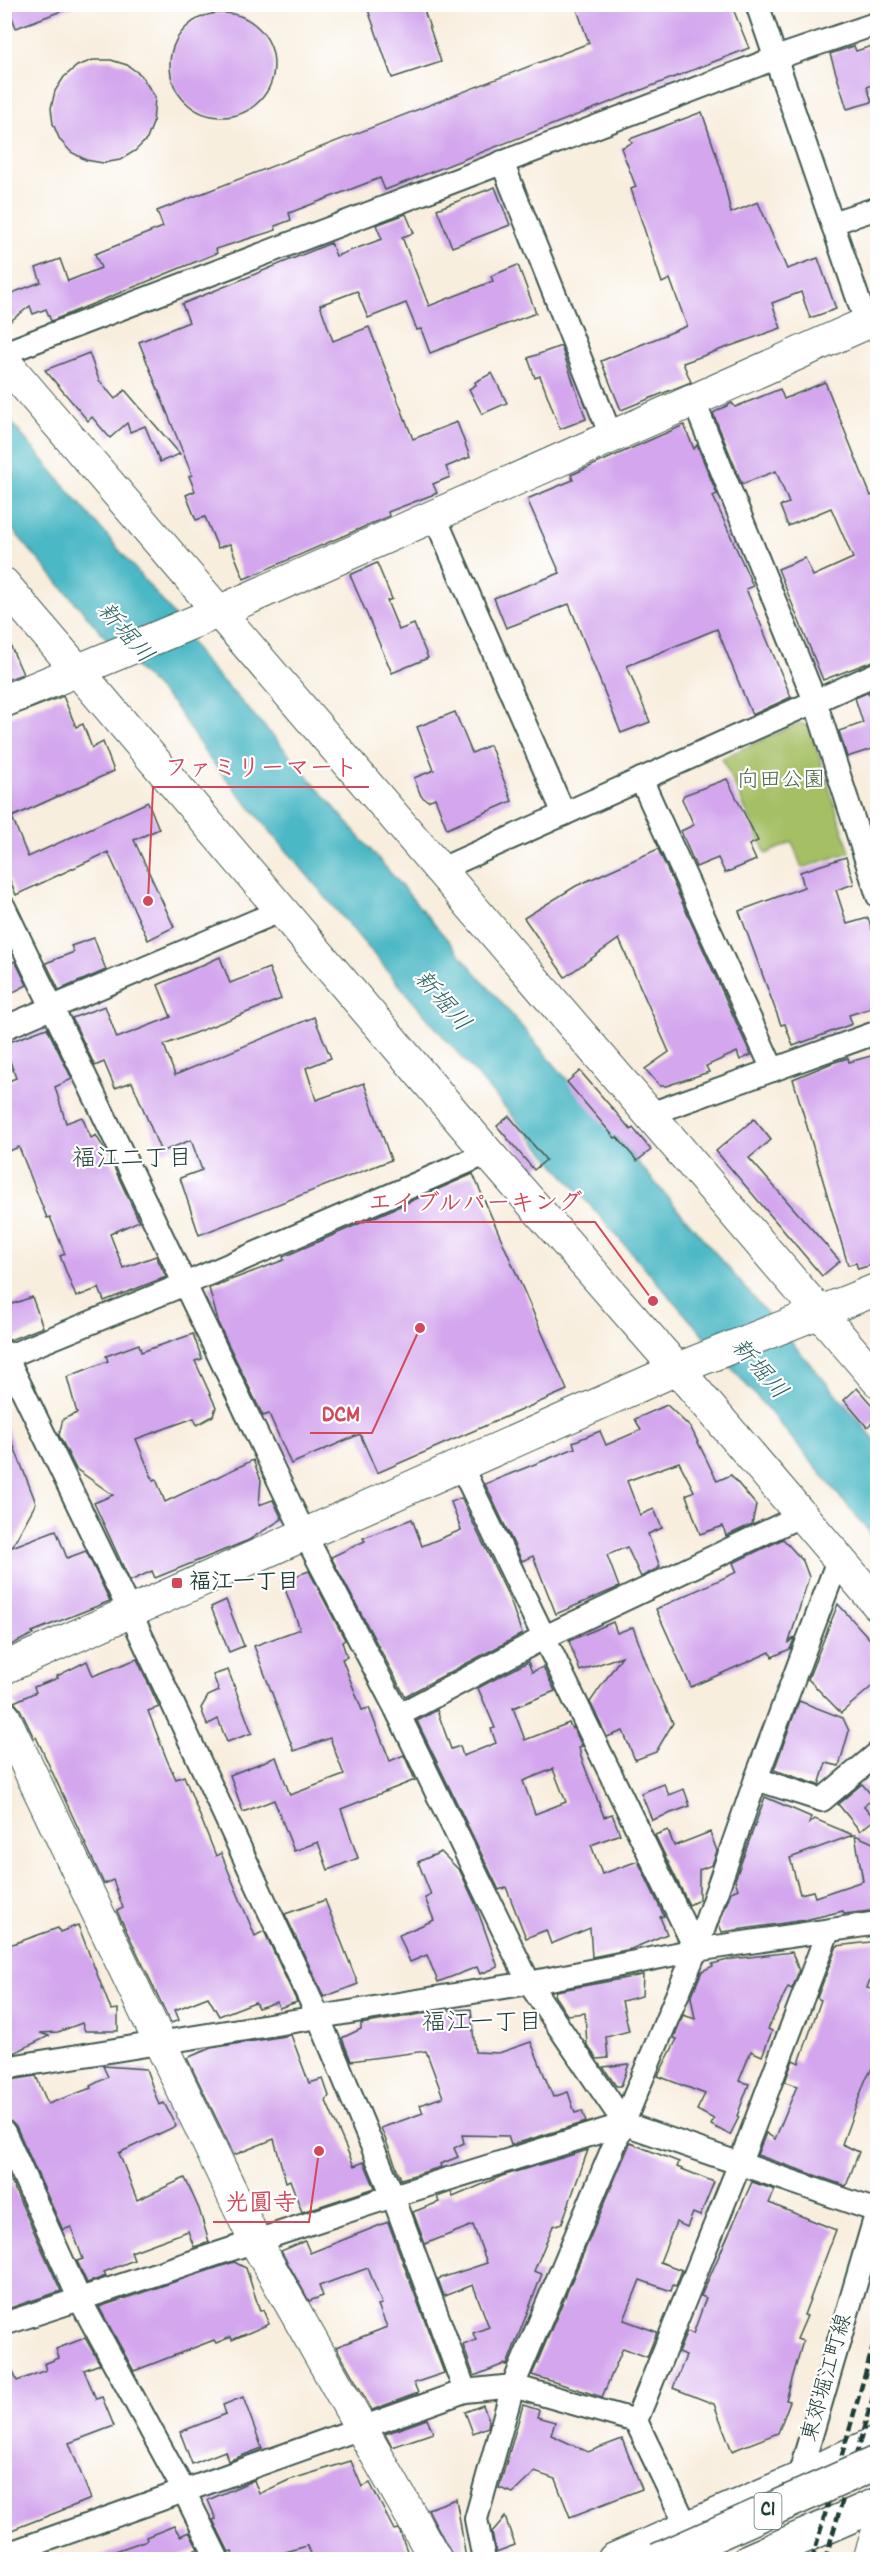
<svg xmlns="http://www.w3.org/2000/svg" width="882" height="2564" viewBox="0 0 882 2564" font-family="Dekko,'Klee One',sans-serif">
	<style>
		.green { fill: #a5bf65; stroke: #627e4c; stroke-width: 1.5 }
		.water { fill: #4bb8c5; stroke: #357a7c; stroke-width: 1.5 }
		.building { fill: #d3a6ed; fill-rule: evenodd }
		.lines { fill: none; stroke-linecap: round; stroke-linejoin: round }
		.street-casing { stroke: #40584e; stroke-width: 26 }
		.secondary-casing { stroke: #40584e; stroke-width: 34 }
		.primary-casing { stroke: #40584e; stroke-width: 36 }
		.street { stroke: #fff; stroke-width: 22 }
		.secondary { stroke: #fff; stroke-width: 32 }
		.primary { stroke: #fff; stroke-width: 33 }
		.rail { stroke: #1f3d34; stroke-width: 4.5; stroke-dasharray: 9 4.5; stroke-linecap: butt }
		.highway-bridge-casing { stroke: #40584e; stroke-width: 36; stroke-linecap: butt }
		.highway-bridge { stroke: #fff; stroke-width: 33 }
		.poi-dot { fill: #d1495b; stroke: #fff; stroke-width: 2 }
		.labels { text-anchor: middle; dominant-baseline: central; stroke-width: 4.5; stroke-linejoin: round; paint-order: stroke }
		.shield { fill: #fff; stroke: #627771; stroke-width: 1.5 }
		.shield-label { font-size: 21px; font-weight: bold; fill: #1f3d34 }
		.park-label { font-size: 22px; fill: #476443; stroke: #fff }
		.poi-label { font-size: 22px; font-weight: bold; fill: #1f3d34; stroke: #fff; text-anchor: start }
		.street-label { font-size: 22px; fill: #1f3d34; stroke: #fff }
		.water-label { font-size: 24px; font-style: italic; fill: #2c6260; stroke: #fff }
		.neighbourhood-label { font-size: 24px; fill: #1f3d34; stroke: #fff }
		.leader { fill: none; stroke: #d1495b; stroke-width: 2 }
		.callout-dot { fill: #d1495b; stroke: #fff; stroke-width: 2 }
		.callout-label { font-size: 24px; text-anchor: middle; font-weight: bold; fill: #d1495b; stroke: #fff; stroke-width: 4.5; stroke-linejoin: round; paint-order: stroke }
	</style>
	<rect width="100%" height="100%" fill="#fff"/>
	<filter id="ink" filterUnits="userSpaceOnUse"><feTurbulence type="fractalNoise" baseFrequency=".0167" numOctaves="2"/><feDisplacementMap in="SourceGraphic" scale="12" xChannelSelector="R" yChannelSelector="G"/><feConvolveMatrix kernelMatrix="1 2 1 2 8 2 1 2 1" color-interpolation-filters="sRGB"/></filter>
	<filter id="wash" filterUnits="userSpaceOnUse"><feTurbulence type="fractalNoise" baseFrequency=".008" numOctaves="4" result="noise"/><feDisplacementMap in="SourceGraphic" scale="24" xChannelSelector="R" yChannelSelector="G"/><feGaussianBlur stdDeviation="1.35" result="paint"/><feColorMatrix in="noise" values="0 0 0 0 0 0 0 0 0 0 0 0 0 0 0 0 0 1.4 0 .05"/><feComposite in="paint" operator="in"/></filter>
	<g filter="url(#wash)">
		<rect width="100%" height="100%" fill="#f8eede"/>
		<polygon class="green" points="800,723 809,726 850,852 802,868 792,842 766,854 722,758"/>
		<polygon class="water" points="4,414 169,609 202,659 275,738 877,1442 877,1549 875,1546 876,1540 770,1412 423,1013 208,757 174,705 106,638 5,521"/>
		<g id="blocks">
			<g class="building">
				<polygon points="7,4 75,4 75,6 16,28"/>
				<polygon points="366,4 422,4 441,62 392,78"/>
				<polygon points="575,4 731,4 749,48 385,190 380,178 289,213 291,220 275,226 276,230 216,249 217,253 51,321 46,309 33,314 30,306 4,326 4,296 41,282 36,268 60,259 68,281 101,268 95,254 163,227 157,211 589,43"/>
				<circle cx="222" cy="65" r="52"/>
				<polygon points="878,44 878,83 867,87 872,102 847,109 830,54 854,46 856,51"/>
				<polygon points="93,60 111,60 127,65 141,75 155,97 153,123 147,139 135,151 120,160 103,163 86,160 71,152 60,140 53,124 51,108 55,91 64,77 77,66"/>
				<polygon points="702,112 721,169 731,213 758,202 787,269 818,258 836,309 810,318 801,292 772,303 781,328 683,363 691,382 621,410 601,361 687,326 670,279 662,283 658,271 631,189 636,187 621,148 632,143 630,139"/>
				<polygon points="495,187 510,225 452,247 437,209"/>
				<polygon points="406,214 414,233 402,237 429,306 493,281 491,276 518,265 536,313 430,353 421,329 417,330 406,303 368,318 357,291 320,305 333,341 369,327 413,439 457,422 470,457 446,467 450,477 433,484 437,493 388,512 389,516 244,579 230,544 218,548 205,517 196,520 186,495 195,491 189,476 192,475 139,342 189,322 182,304 331,243 336,256 382,239 376,225"/>
				<polygon points="561,346 586,419 560,429 540,376 535,378 528,358"/>
				<polygon points="89,353 99,380 115,399 125,390 180,454 160,462 145,426 130,432 127,423 110,438 92,417 88,421 45,370"/>
				<polygon points="492,373 507,403 482,414 469,389 476,385 475,382"/>
				<polygon points="825,382 871,496 878,493 878,659 823,680 778,569 805,558 813,576 853,558 831,508 788,526 780,506 789,503 776,471 742,484 713,413 732,403 735,407 780,389 784,399"/>
				<polygon points="684,425 694,449 697,445 717,494 713,496 753,586 746,589 791,697 752,715 717,629 627,666 650,722 621,733 569,604 506,628 494,598 560,573 527,499 573,480 571,475"/>
				<polygon points="377,563 392,599 387,601 399,630 414,624 428,658 392,673 350,575"/>
				<polygon points="4,631 23,674 4,681"/>
				<polygon points="869,692 870,696 878,694 878,756 875,757 872,749 847,757 839,731 863,723 855,698"/>
				<polygon points="63,696 76,727 83,724 92,748 103,742 114,771 12,817 28,857 148,802 159,829 134,840 174,927 148,940 108,852 16,895 4,866 4,719"/>
				<polygon points="455,712 472,753 490,745 512,801 447,829 435,798 428,801 421,796 414,778 434,770 417,727"/>
				<polygon points="727,779 758,841 749,845 756,860 725,873 718,858 696,867 681,831 694,825 682,799 684,795"/>
				<polygon points="658,849 751,1055 740,1060 737,1052 706,1066 709,1072 666,1086 660,1086 645,1069 669,1052 619,939 565,977 524,918 576,886"/>
				<polygon points="846,857 854,884 836,890 847,924 868,918 878,947 878,1006 849,1015 852,1024 793,1046 785,1024 781,1025 739,911 804,887 800,872"/>
				<polygon points="94,938 106,970 59,990 46,963 74,952 71,946"/>
				<polygon points="220,957 230,983 269,968 281,999 164,1045 175,1075 314,1017 331,1058 306,1068 316,1100 364,1083 391,1160 199,1235 180,1178 202,1170 191,1140 161,1152 132,1082 115,1088 104,1062 95,1066 72,1018 105,1006 117,1038 171,1017 158,985"/>
				<polygon points="15,961 27,985 4,997 4,967"/>
				<polygon points="47,1028 72,1079 55,1087 66,1123 82,1117 91,1138 96,1135 110,1159 139,1221 110,1234 123,1268 156,1256 166,1277 104,1301 99,1288 76,1297 60,1256 65,1254 50,1217 47,1218 19,1147 4,1153 4,1083 16,1078 4,1044"/>
				<polygon points="878,1054 878,1255 873,1257 875,1264 858,1269 856,1263 848,1265 793,1079 832,1063 848,1058 849,1062"/>
				<polygon points="580,1071 631,1130 633,1128 651,1150 637,1161 617,1137 615,1138 567,1082"/>
				<polygon points="509,1116 546,1160 534,1170 497,1126"/>
				<polygon points="754,1119 771,1140 749,1158 840,1261 822,1276 716,1151"/>
				<polygon points="473,1174 567,1390 377,1473 360,1434 291,1464 269,1414 263,1416 219,1325 209,1288 284,1260 283,1257"/>
				<polygon points="32,1297 43,1327 10,1340 4,1339 4,1307"/>
				<polygon points="193,1334 202,1359 195,1361 216,1407 213,1416 197,1425 194,1418 136,1439 153,1480 156,1479 165,1502 253,1460 261,1480 259,1505 273,1500 282,1519 249,1540 155,1578 152,1571 130,1581 94,1503 113,1495 76,1469 59,1435 63,1419 77,1413 67,1377 108,1361 106,1356 139,1344 141,1352"/>
				<polygon points="857,1388 878,1412 878,1418 867,1427 844,1400"/>
				<polygon points="667,1405 691,1428 717,1481 731,1475 756,1505 752,1524 726,1536 723,1526 700,1534 686,1495 694,1491 679,1462 627,1481 640,1515 654,1509 662,1528 648,1534 660,1567 641,1577 627,1547 607,1555 619,1587 556,1614 533,1556 522,1561 485,1484 575,1448 573,1442 600,1431 606,1445 641,1430 635,1419"/>
				<polygon points="4,1421 36,1503 12,1547 56,1530 67,1558 86,1551 110,1601 32,1632 33,1634 11,1645 4,1633 4,1593 11,1590 4,1577"/>
				<polygon points="461,1498 509,1597 522,1634 405,1696 331,1557 365,1541 363,1538 412,1519 422,1546 461,1530 451,1502"/>
				<polygon points="783,1539 803,1561 809,1577 789,1642 795,1637 790,1649 772,1657 770,1652 691,1687 656,1609 737,1572 733,1563"/>
				<polygon points="309,1571 345,1640 342,1642 347,1657 342,1659 362,1710 369,1708 390,1761 404,1755 415,1780 341,1809 358,1858 328,1870 318,1842 294,1851 274,1800 243,1812 230,1775 276,1757 290,1795 344,1775 330,1738 294,1751 254,1646 300,1629 282,1581"/>
				<polygon points="226,1600 244,1646 229,1652 211,1607"/>
				<polygon points="838,1604 878,1648 878,1681 841,1713 808,1679"/>
				<polygon points="613,1622 617,1633 633,1627 653,1681 673,1723 656,1752 635,1760 623,1731 607,1737 590,1702 622,1656 580,1671 569,1641"/>
				<polygon points="137,1659 159,1707 148,1711 167,1760 176,1779 184,1776 216,1856 221,1853 255,1936 264,1931 297,2002 279,2008 277,2002 258,2008 255,2002 219,2016 208,1997 175,2010 179,2020 171,2023 117,1911 123,1908 113,1880 104,1884 36,1737 34,1738 20,1709 14,1702 36,1692 34,1687 58,1678 57,1676 87,1661 93,1676"/>
				<path d="M 528,1662 L 532,1672 L 543,1667 L 555,1691 L 513,1708 L 525,1740 L 569,1723 L 572,1729 L 573,1727 L 582,1746 L 579,1747 L 581,1757 L 604,1817 L 612,1814 L 620,1834 L 591,1845 L 602,1874 L 638,1861 L 664,1916 L 660,1917 L 667,1934 L 631,1949 L 592,1957 L 590,1928 L 551,1944 L 546,1930 L 526,1938 L 506,1887 L 499,1890 L 417,1721 L 437,1710 L 451,1749 L 460,1746 L 463,1756 L 496,1743 L 491,1729 L 495,1728 L 478,1688 ZM 553,1769 L 566,1802 L 535,1814 L 523,1781 Z"/>
				<polygon points="228,1670 252,1733 227,1742 218,1719 207,1725 201,1708 208,1696 219,1691 213,1675"/>
				<polygon points="799,1701 843,1718 849,1731 839,1766 826,1763 819,1785 774,1770"/>
				<polygon points="664,1784 669,1795 684,1789 690,1806 652,1820 641,1793"/>
				<polygon points="862,1784 874,1798 864,1806 875,1819 860,1831 838,1804"/>
				<polygon points="765,1797 811,1817 809,1824 815,1819 853,1835 790,1858 800,1894 813,1891 815,1897 863,1881 855,1835 873,1843 878,1870 878,1910 844,1914 843,1911 805,1920 722,1932 719,1924 731,1892 738,1889 735,1880"/>
				<polygon points="668,1830 674,1846 710,1832 717,1851 712,1865 699,1870 699,1900 689,1905 655,1835"/>
				<polygon points="441,1852 460,1871 475,1903 498,1967 480,1974 477,1967 438,1982 427,1955 410,1962 399,1935 434,1920 425,1898 431,1895 418,1862"/>
				<polygon points="325,1900 358,1984 324,1997 285,1914"/>
				<polygon points="78,1925 111,2010 118,2009 118,2031 85,2031 82,2023 58,2032 40,2033 49,2036 16,2052 4,2054 4,1947 58,1928 60,1932"/>
				<polygon points="878,1941 878,1956 867,1988 878,1991 878,2058 865,2081 842,2144 859,2152 846,2186 757,2155 766,2133 775,2139 797,2086 785,2082 793,2060 799,2063 821,2000 817,1998 837,1946"/>
				<polygon points="792,1952 799,1971 792,1989 788,1987 768,2029 772,2031 762,2056 751,2051 739,2081 749,2084 737,2116 739,2117 730,2135 711,2125 714,2119 697,2110 705,2094 658,2076 677,2039 674,2038 683,2015 695,2019 691,1997 702,1971 713,1966 712,1964 732,1959"/>
				<polygon points="643,1975 642,1996 622,2001 629,2031 606,2037 608,2058 597,2059 587,2045 585,2013 567,2015 554,1995 556,1991"/>
				<polygon points="471,2009 475,2052 499,2053 531,2042 553,2097 568,2092 575,2113 582,2111 586,2122 511,2145 508,2136 462,2135 464,2143 454,2148 458,2157 440,2164 441,2167 401,2179 381,2128 423,2113 420,2105 443,2097 426,2051 351,2061 342,2038 361,2029 361,2024 439,2011"/>
				<polygon points="291,2035 309,2083 323,2079 329,2096 326,2101 354,2166 364,2162 375,2188 302,2212 290,2180 286,2182 274,2139 234,2155 187,2058 211,2048"/>
				<polygon points="629,2064 621,2086 616,2086 603,2067"/>
				<polygon points="103,2066 146,2069 159,2105 164,2103 176,2126 119,2153 137,2200 185,2178 199,2209 209,2242 194,2247 188,2231 131,2252 134,2260 104,2272 106,2276 87,2283 77,2261 83,2259 71,2227 63,2230 16,2126 4,2119 4,2081 36,2076 48,2104 91,2088 90,2086 108,2077"/>
				<polygon points="630,2143 679,2162 677,2167 714,2182 700,2216 693,2213 687,2227 676,2222 660,2262 682,2270 676,2286 673,2285 671,2291 640,2280 624,2320 657,2332 647,2357 623,2348 602,2397 532,2375"/>
				<polygon points="588,2150 562,2223 553,2226 534,2271 542,2274 507,2365 504,2364 474,2376 463,2345 476,2340 473,2333 489,2327 473,2285 444,2296 438,2279 487,2263 473,2225 425,2244 413,2212 439,2202 437,2197 451,2192 453,2197 502,2176"/>
				<polygon points="4,2166 61,2291 4,2310"/>
				<polygon points="752,2182 775,2190 769,2203 836,2230 804,2315 807,2316 797,2339 803,2341 786,2400 790,2401 778,2433 732,2451 714,2404 673,2388 686,2356 678,2353 687,2331 693,2334 706,2298 701,2296"/>
				<polygon points="388,2222 444,2373 414,2383 418,2393 372,2410 336,2347 387,2327 378,2305 382,2304 368,2268 319,2286 323,2296 309,2301 281,2251 305,2241 310,2253"/>
				<polygon points="234,2262 246,2268 260,2311 263,2310 269,2324 232,2340 231,2337 216,2343 214,2340 134,2371 99,2307"/>
				<polygon points="85,2338 100,2364 84,2370 96,2399 102,2397 114,2426 69,2443 91,2499 9,2531 4,2521 4,2351 17,2381 46,2370 44,2364 59,2358 56,2349"/>
				<polygon points="243,2397 262,2448 228,2461 225,2451 192,2464 180,2432 226,2414 223,2405"/>
				<polygon points="483,2405 489,2421 488,2427 473,2433 465,2412"/>
				<polygon points="523,2405 539,2410 537,2417 555,2422 551,2435 588,2452 622,2439 642,2489 570,2517 555,2479 535,2472 513,2493 499,2488"/>
				<polygon points="427,2419 433,2433 392,2447 385,2434"/>
				<polygon points="351,2461 362,2487 370,2483 394,2530 398,2529 400,2532 410,2559 314,2559 307,2546 268,2557 269,2559 236,2559 232,2551 229,2552 213,2520 216,2519 208,2500 254,2480 259,2494 289,2480"/>
				<polygon points="456,2499 460,2521 466,2559 454,2559 428,2509"/>
				<polygon points="505,2517 515,2545 496,2552 492,2532"/>
				<polygon points="174,2526 180,2536 189,2532 198,2549 179,2556 181,2559 98,2559 98,2557 147,2540 146,2537"/>
			</g>
		</g>
	</g>
	<g filter="url(#ink)">
		<use href="#blocks" fill-opacity="0" stroke="#40584e" stroke-width="1.5"/>
		<g class="lines">
			<g class="street-casing">
				<g id="street">
					<polyline points="757,4 866,322"/>
					<polyline points="502,162 611,436"/>
					<polyline points="832,223 878,208"/>
					<polyline points="4,353 776,58 878,23"/>
					<polyline points="693,399 815,701 878,896"/>
					<polyline points="434,515 564,814"/>
					<polyline points="641,779 773,1070"/>
					<polyline points="439,870 878,673"/>
					<polyline points="4,907 305,1535 399,1715 529,1983 625,2124"/>
					<polyline points="4,1028 282,910"/>
					<polyline points="650,1114 878,1032"/>
					<polyline points="4,1352 131,1614 318,2016 393,2196 465,2391"/>
					<polyline points="4,1358 185,1284 488,1153"/>
					<polyline points="461,1466 696,1950"/>
					<polyline points="399,1715 545,1637 800,1516"/>
					<polyline points="756,1779 822,1800 878,1753"/>
					<polyline points="4,2068 529,1983 696,1950 878,1923"/>
					<polyline points="4,2132 80,2300 183,2489 218,2560"/>
					<polyline points="4,2324 393,2196 625,2124 877,2211"/>
					<polyline points="636,2421 740,2163 828,1931"/>
					<polyline points="798,2480 878,2208"/>
					<polyline points="4,2555 465,2391 513,2386 636,2421 687,2527"/>
					<polyline points="484,2560 476,2519 513,2386 696,1950 756,1779 838,1560"/>
				</g>
			</g>
			<g class="secondary-casing">
				<g id="secondary">
					<polyline points="4,361 878,1381"/>
					<polyline points="4,584 488,1153 677,1369 878,1605"/>
					<polyline points="4,701 218,612 878,318"/>
					<polyline points="4,1668 677,1369 878,1289"/>
					<polyline points="4,1717 255,2241 436,2560"/>
					<polyline points="869,2560 878,2531"/>
				</g>
			</g>
			<g class="primary-casing">
				<g id="primary">
					<polyline points="614,2560 798,2480 878,2442"/>
					<polyline points="750,2560 878,2504"/>
				</g>
			</g>
			<use href="#street" class="street"/>
			<use href="#secondary" class="secondary"/>
			<use href="#primary" class="primary"/>
			<g class="rail">
				<polyline points="812,2560 878,2329"/>
				<polyline points="825,2560 878,2380"/>
			</g>
			<g class="highway-bridge-casing">
				<polyline id="highway-bridge" points="658,2560 878,2462"/>
			</g>
			<use href="#highway-bridge" class="highway-bridge"/>
		</g>
	</g>
	<rect class="poi-dot" x="171" y="1577" width="12" height="12" rx="3"/>
	<g class="labels">
		<rect class="shield" x="754.5" y="2493" width="27" height="36" rx="4.5"/>
		<g class="shield-label">
			<text x="768" y="2511">C1</text>
		</g>
		<g class="park-label">
			<text x="781" y="781">向田公園</text>
		</g>
		<g class="poi-label">
			<text x="189" y="1583">福江一丁目</text>
		</g>
		<g class="street-label">
			<text transform="translate(828 2378) rotate(-74)">東郊堀江町線</text>
		</g>
		<g class="water-label">
			<text transform="translate(124 634) rotate(49)">新堀川</text>
			<text transform="translate(441 1002) rotate(49)">新堀川</text>
			<text transform="translate(758 1370) rotate(49)">新堀川</text>
		</g>
		<g class="neighbourhood-label">
			<text x="132" y="1160">福江二丁目</text>
			<text x="482" y="2024">福江一丁目</text>
		</g>
	</g>
	<path class="leader" d="M148 901L153 787H369M653 1301L595 1222H355M420 1328L372 1433H310M319 2151L309 2222H213"/>
	<g class="callout-dot">
		<circle cx="148" cy="901" r="6"/>
		<circle cx="653" cy="1301" r="6"/>
		<circle cx="420" cy="1328" r="6"/>
		<circle cx="319" cy="2151" r="6"/>
	</g>
	<g class="callout-label">
		<text x="261" y="775">ファミリーマート</text>
		<text x="475" y="1210">エイブルパーキング</text>
		<text x="341" y="1421">DCM</text>
		<text x="261" y="2210">光圓寺</text>
	</g>
	<rect width="882" height="2564" fill="none" stroke="#fff" stroke-width="24"/>
</svg>
